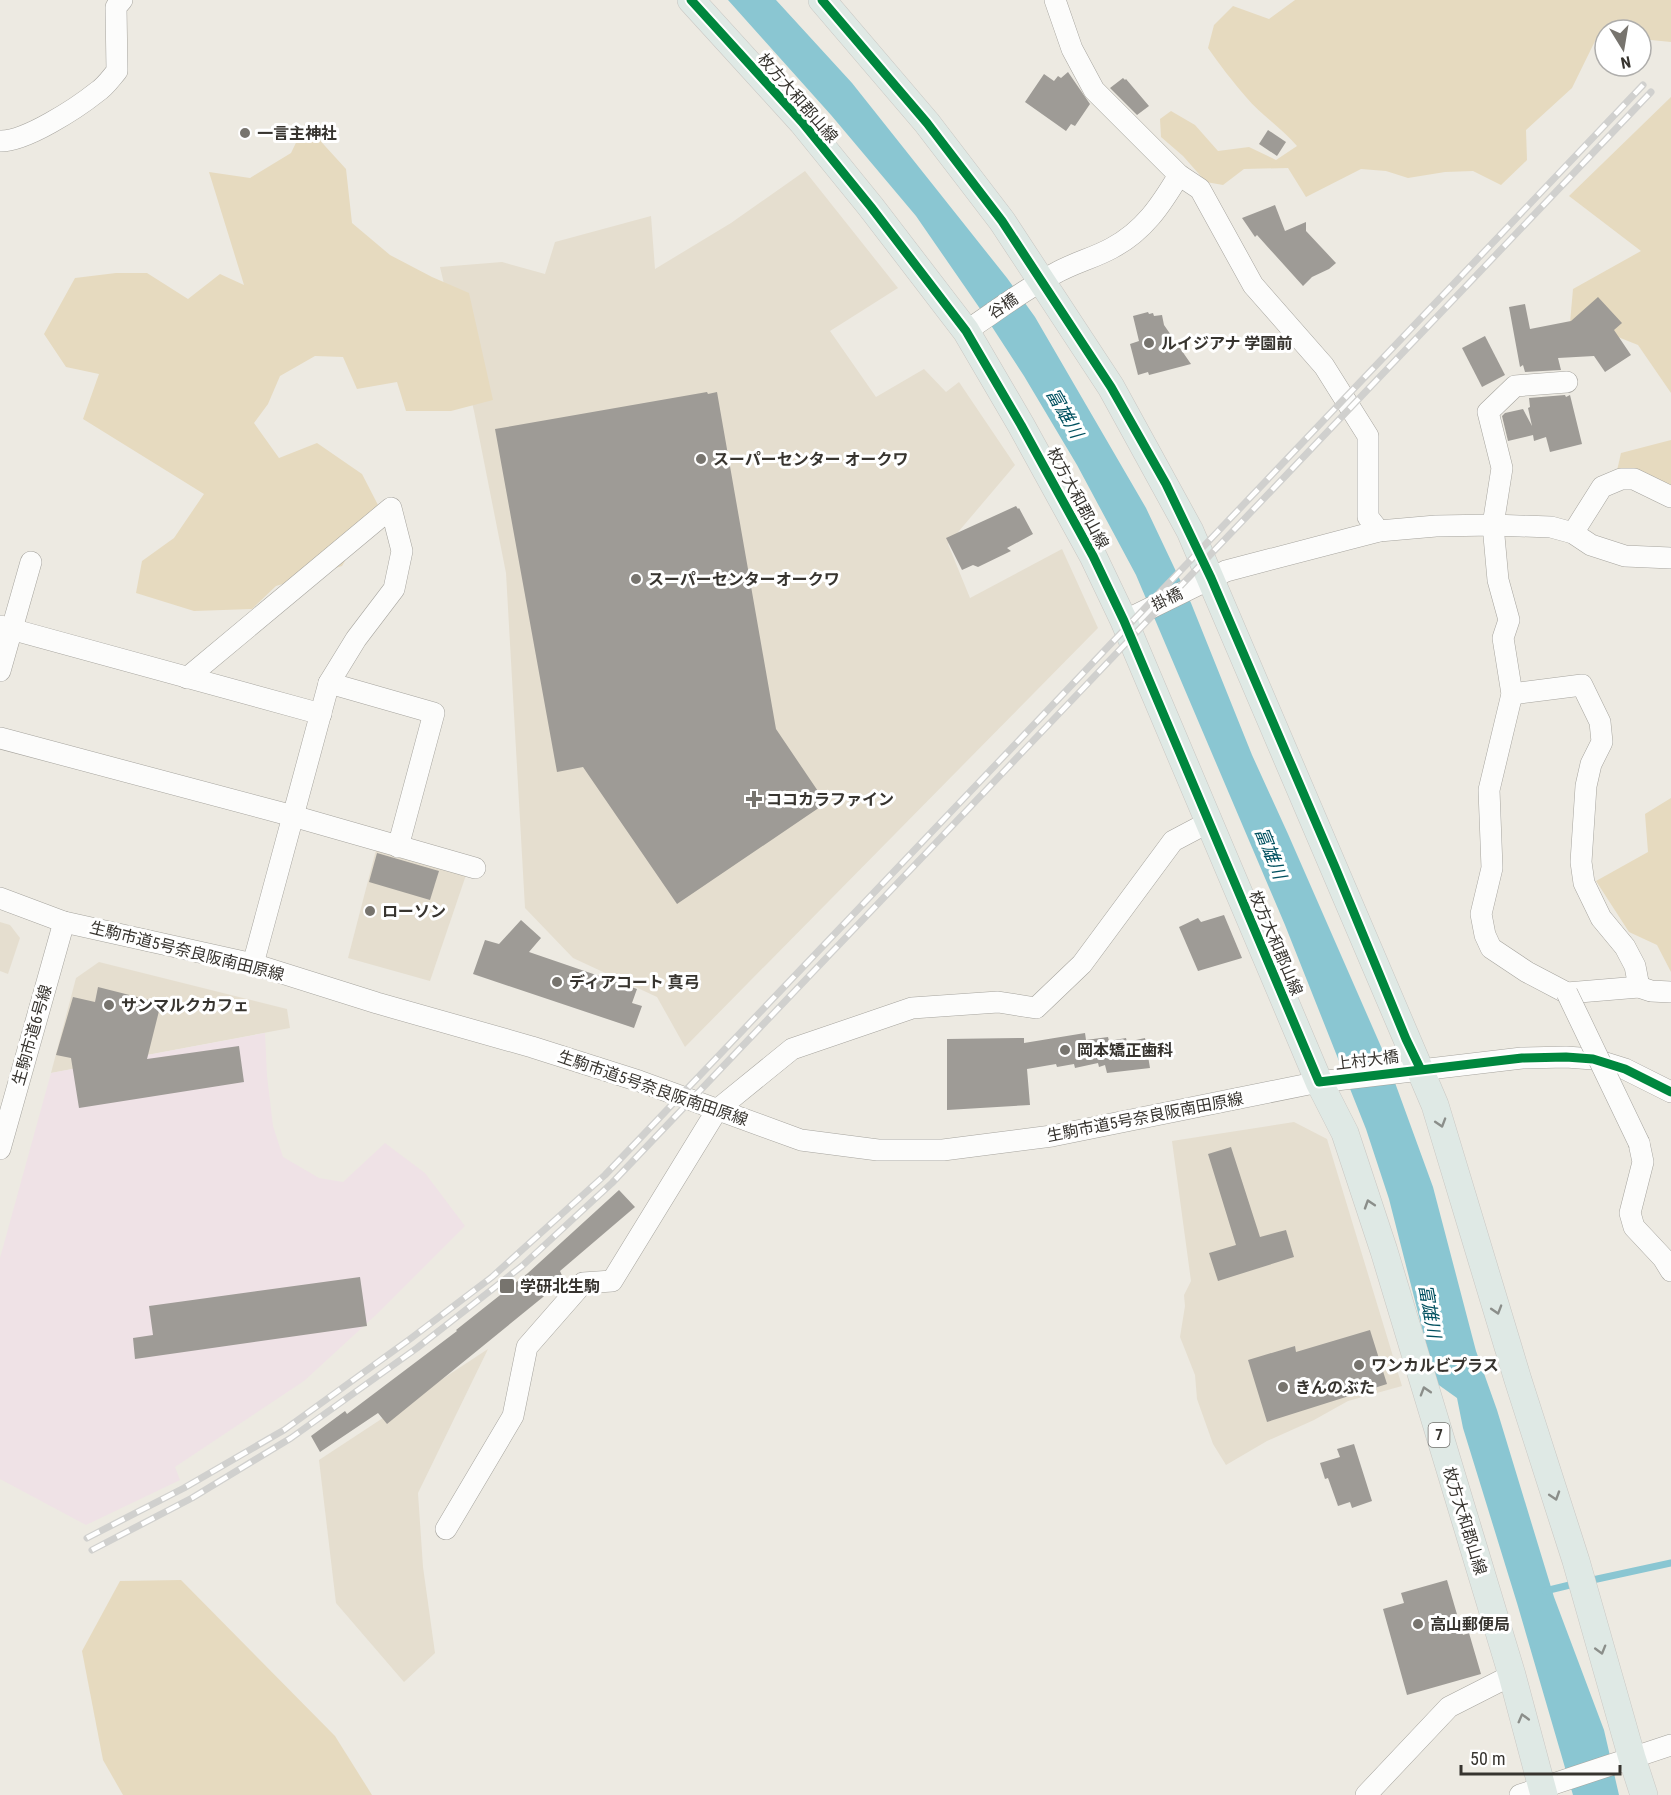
<svg xmlns="http://www.w3.org/2000/svg" width="1671" height="1795" viewBox="0 0 1671 1795" font-family="'Roboto Condensed','Noto Sans JP',sans-serif">
	<style>
		.built { fill: #e5decf }
		.industrial { fill: #efe2e6 }
		.green { fill: #e6dabf }
		.water { fill: #8ac6d2 }
		.lines { fill: none; stroke-linecap: round; stroke-linejoin: round }
		.stream { stroke: #8ac6d2; stroke-width: 7 }
		.building { fill: #9e9b96 }
		.minor-casing { stroke: #a6a49e; stroke-width: 22 }
		.major-casing { stroke: #c9c7c3; stroke-width: 28 }
		.minor { stroke: #fcfcfb; stroke-width: 21 }
		.major { stroke: #dfe9e5; stroke-width: 27 }
		.rail-casing { stroke: #d0d0ce; stroke-width: 7 }
		.rail { stroke: #fff; stroke-width: 4.5; stroke-dasharray: 14; stroke-linecap: butt }
		.minor-bridge-casing { stroke: #a6a49e; stroke-width: 22; stroke-linecap: butt }
		.minor-bridge { stroke: #fcfcfb; stroke-width: 21 }
		.cycleway-casing { stroke: #fff; stroke-width: 13 }
		.cycleway { stroke: #00873e; stroke-width: 9 }
		.oneway { stroke: #8b8e8a }
		.poi-dot { fill: #77746e; stroke: #fff; stroke-width: 2 }
		.labels { text-anchor: middle; dominant-baseline: central; stroke-width: 6; stroke-linejoin: round; paint-order: stroke }
		.shield { fill: #fff; stroke: #73716d; stroke-width: 1.5 }
		.shield-label { font-size: 15px; font-weight: bold; fill: #37342f }
		.street-label { font-size: 16px; fill: #37342f; stroke: #fff }
		.poi-label { font-size: 16px; font-weight: bold; fill: #37342f; stroke: #fff; text-anchor: start }
		.water-label { font-size: 18px; font-style: italic; fill: #00505f; stroke: #fff }
	</style>
	<rect width="100%" height="100%" fill="#edeae2"/>
	<g class="built">
		<polygon points="805,171 898,288 830,331 876,397 924,369 946,392 959,382 1015,465 948,544 970,598 1062,549 1098,628 685,1047 657,997 573,958 525,908 506,573 474,411 440,267 502,262 545,274 555,242 651,216 655,269 731,223"/>
		<polygon points="376,850 466,875 430,981 348,958"/>
		<polygon points="0,922 10,925 20,938 8,974 0,971"/>
		<polygon points="99,962 287,1009 290,1028 51,1073 76,978"/>
		<polygon points="1294,1122 1327,1139 1402,1386 1348,1401 1314,1420 1267,1441 1226,1465 1213,1444 1197,1399 1195,1375 1180,1337 1185,1306 1184,1295 1191,1281 1172,1141"/>
		<polygon points="488,1349 418,1493 423,1567 435,1653 404,1682 336,1603 319,1460"/>
	</g>
	<polygon class="industrial" points="265,1033 267,1076 273,1126 283,1157 319,1178 343,1182 385,1143 425,1173 465,1226 378,1313 304,1381 175,1467 180,1480 86,1525 0,1479 0,1258 51,1073"/>
	<g class="green">
		<path d="M 1295,0 L 1671,0 L 1671,42 L 1641,39 L 1641,30 L 1605,30 L 1605,37 L 1597,37 L 1572,88 L 1526,130 L 1527,160 L 1501,185 L 1473,171 L 1445,172 L 1408,178 L 1386,171 L 1361,169 L 1306,197 L 1288,168 L 1244,169 L 1223,185 L 1206,182 L 1183,156 L 1161,137 L 1160,119 L 1171,111 L 1195,125 L 1218,151 L 1249,147 L 1276,160 L 1297,146 C 1282,128 1261,115 1246,97 C 1233,82 1219,64 1208,48 L 1214,25 L 1233,6 L 1269,19 Z"/>
		<polygon points="1671,97 1671,393 1638,345 1608,333 1570,323 1573,289 1641,251 1569,196"/>
		<polygon points="305,124 346,169 352,223 390,255 432,277 469,293 493,400 451,411 406,411 397,382 357,389 343,357 315,356 280,376 268,404 254,423 279,458 317,443 362,474 378,505 342,566 276,586 252,609 194,611 136,593 142,561 174,538 204,494 83,419 99,374 66,367 44,334 75,278 116,273 147,273 188,299 220,274 244,285 209,172 250,178 291,153"/>
		<polygon points="1671,440 1671,488 1614,484 1621,453"/>
		<polygon points="1671,798 1671,972 1657,945 1629,932 1596,881 1648,852 1645,814"/>
		<polygon points="181,1580 335,1736 372,1795 123,1795 103,1760 82,1651 120,1581"/>
	</g>
	<polygon class="water" points="728,0 776,0 852,83 1007,278 1035,317 1146,508 1191,603 1252,755 1288,834 1386,1058 1433,1187 1476,1351 1497,1410 1554,1597 1604,1730 1619,1795 1573,1795 1517,1603 1463,1428 1457,1398 1436,1383 1389,1199 1366,1129 1285,925 1136,575 1077,465 1024,376 983,313 916,216 831,115"/>
	<g class="lines">
		<g class="stream">
			<polyline points="1588,1581 1671,1563"/>
			<polyline points="1545,1591 1578,1583"/>
		</g>
	</g>
	<g class="building">
		<polygon points="1068,72 1090,104 1075,126 1071,124 1066,131 1025,102 1044,74 1054,81 1058,76 1061,78"/>
		<polygon points="1123,78 1125,80 1126,79 1149,106 1137,115 1110,88"/>
		<polygon points="1268,130 1286,142 1277,156 1259,144"/>
		<polygon points="1275,205 1285,231 1306,222 1306,231 1336,263 1329,269 1312,277 1303,286 1257,235 1255,237 1242,218"/>
		<polygon points="1598,297 1622,323 1614,330 1631,355 1605,372 1594,356 1558,358 1561,370 1525,372 1523,365 1520,367 1509,307 1525,304 1530,329 1571,321"/>
		<polygon points="1148,312 1149,314 1153,313 1154,316 1162,315 1164,325 1191,364 1149,375 1148,372 1138,375 1130,344 1139,341 1133,316"/>
		<polygon points="1485,336 1505,375 1482,387 1462,348"/>
		<polygon points="707,392 708,394 717,392 776,729 826,803 677,904 583,767 557,772 495,429"/>
		<polygon points="1565,395 1566,397 1570,395 1582,444 1550,452 1546,437 1534,441 1533,435 1508,441 1502,416 1505,413 1523,409 1532,426 1528,408 1530,407 1529,398"/>
		<polygon points="1016,506 1018,509 1019,508 1033,534 1007,548 1011,551 978,567 973,565 962,570 946,538"/>
		<polygon points="377,853 439,871 430,900 369,882"/>
		<polygon points="1224,915 1242,958 1198,971 1179,927 1198,918 1201,922"/>
		<polygon points="521,920 541,938 529,952 637,989 632,1003 642,1006 634,1028 473,974 485,940 499,944"/>
		<polygon points="98,987 161,1003 147,1059 239,1046 244,1082 79,1108 71,1058 56,1055 73,997 95,1002"/>
		<polygon points="1085,1033 1086,1040 1108,1037 1109,1041 1126,1038 1127,1042 1145,1038 1150,1068 1107,1073 1105,1065 1099,1067 1098,1063 1075,1068 1074,1064 1057,1067 1056,1064 1027,1069 1030,1105 947,1110 947,1039 1024,1038 1024,1043"/>
		<polygon points="1231,1147 1260,1237 1286,1230 1294,1257 1218,1281 1209,1253 1236,1245 1208,1154"/>
		<polygon points="619,1190 635,1207 560,1271 564,1280 387,1424 378,1413 320,1452 311,1436 345,1411 347,1414 457,1331 456,1330 528,1273"/>
		<polygon points="360,1277 367,1326 135,1359 133,1338 153,1335 149,1306"/>
		<polygon points="1370,1330 1387,1384 1267,1422 1248,1360 1295,1346 1296,1352"/>
		<polygon points="1354,1444 1372,1501 1352,1508 1350,1502 1338,1506 1328,1478 1325,1479 1320,1463 1340,1457 1337,1449"/>
		<polygon points="1447,1580 1463,1635 1469,1633 1481,1674 1407,1695 1383,1609 1404,1603 1401,1593"/>
	</g>
	<g class="lines">
		<g class="minor-casing">
			<g id="minor">
				<polyline points="1055,0 1072,49 1094,90 1179,175 1200,189 1253,285 1324,366 1368,436 1368,517 1379,531"/>
				<path d="M 0,141 C 25,142 77,108 97,92 C 105,87 111,78 117,71 L 116,7 L 122,0"/>
				<path d="M 966,331 C 995,312 1023,290 1054,274 C 1073,263 1094,258 1112,248 C 1144,231 1161,205 1179,175"/>
				<polyline points="1567,382 1515,386 1488,412 1502,468 1493,525 1498,580 1509,620 1503,638 1512,694 1489,790 1492,868 1481,914 1485,935 1491,948 1527,972 1567,993 1639,987 1651,991 1671,992"/>
				<polyline points="1573,533 1602,487 1621,479 1634,479 1671,497"/>
				<polyline points="1124,621 1226,571 1379,531 1436,526 1493,525 1551,527 1573,533 1591,545 1625,556 1671,558"/>
				<polyline points="0,626 321,714"/>
				<polyline points="0,671 31,562"/>
				<polyline points="187,678 391,508 402,551 394,589 356,639 329,683 253,964"/>
				<polyline points="329,683 434,713 398,847"/>
				<polyline points="1512,694 1582,685 1600,722 1602,742 1591,764 1586,786 1581,862 1584,883 1601,918 1625,947 1635,966 1639,987"/>
				<polyline points="0,738 293,816 475,868"/>
				<polyline points="0,898 64,922 253,964 377,1003 532,1047 639,1081 801,1140 878,1150 943,1150 1052,1136 1319,1082 1522,1058 1566,1057 1593,1059 1625,1069 1671,1092"/>
				<polyline points="1639,1143 1643,1162 1630,1213 1634,1227 1663,1258 1671,1271"/>
				<polyline points="0,1149 64,922"/>
				<polyline points="446,1529 513,1416 527,1347 583,1283 612,1281 717,1110 792,1049 912,1008 998,1002 1036,1008 1082,964 1173,841 1209,822"/>
				<polyline points="1366,1795 1449,1707 1512,1675"/>
				<polyline points="1520,1795 1671,1745"/>
			</g>
		</g>
		<g class="major-casing">
			<g id="major">
				<polyline points="691,0 802,122 871,207 966,331 1021,425 1093,556 1124,621 1319,1082 1345,1133 1384,1251 1512,1675 1544,1795"/>
				<polyline points="822,0 927,123 1002,221 1111,387 1190,531 1435,1105 1518,1380 1576,1561 1632,1758 1644,1795"/>
			</g>
		</g>
		<use href="#minor" class="minor"/>
		<use href="#major" class="major"/>
		<g class="rail-casing">
			<g id="rail">
				<polyline points="87,1538 184,1488 284,1430 410,1339 492,1277 605,1175 1643,85"/>
				<polyline points="92,1550 192,1498 291,1438 417,1348 522,1266 612,1183 1651,92"/>
			</g>
		</g>
		<use href="#rail" class="rail"/>
		<g class="minor-bridge-casing">
			<polyline id="minor-bridge" points="1567,993 1639,1143"/>
		</g>
		<use href="#minor-bridge" class="minor-bridge"/>
		<g class="cycleway-casing">
			<g id="cycleway">
				<polyline points="691,0 802,122 871,207 966,331 1021,425 1093,556 1124,621 1319,1082 1522,1058 1566,1057 1593,1059 1625,1069 1671,1092"/>
				<polyline points="822,0 927,123 1002,221 1111,387 1166,484 1211,578 1335,867 1406,1039 1420,1068"/>
			</g>
		</g>
		<use href="#cycleway" class="cycleway"/>
	</g>
	<defs><path id="oneway-chevron" d="M-2-3.5L2.5 0L-2 3.5" fill="none" stroke-width="1.6" stroke-linecap="round" stroke-linejoin="round" transform="scale(1.5)"/></defs>
	<g class="oneway">
		<use href="#oneway-chevron" transform="translate(1441 1123) rotate(73)"/>
		<use href="#oneway-chevron" transform="translate(1369 1204) rotate(-108)"/>
		<use href="#oneway-chevron" transform="translate(1497 1310) rotate(73)"/>
		<use href="#oneway-chevron" transform="translate(1425 1391) rotate(-107)"/>
		<use href="#oneway-chevron" transform="translate(1555 1496) rotate(72)"/>
		<use href="#oneway-chevron" transform="translate(1601 1650) rotate(74)"/>
		<use href="#oneway-chevron" transform="translate(1523 1718) rotate(-105)"/>
	</g>
	<g class="poi-dot">
		<circle cx="245" cy="133" r="6"/>
		<circle cx="1149" cy="343" r="6"/>
		<circle cx="701" cy="459" r="6"/>
		<circle cx="636" cy="579" r="6"/>
		<path d="M751 790h6v6h6v6h-6v6h-6v-6h-6v-6h6z"/>
		<circle cx="370" cy="911" r="6"/>
		<circle cx="557" cy="982" r="6"/>
		<circle cx="109" cy="1005" r="6"/>
		<circle cx="1065" cy="1050" r="6"/>
		<rect x="499" y="1278" width="16" height="16" rx="3"/>
		<circle cx="1359" cy="1365" r="6"/>
		<circle cx="1283" cy="1387" r="6"/>
		<circle cx="1418" cy="1624" r="6"/>
	</g>
	<g class="labels">
		<rect class="shield" x="1428.5" y="1423" width="21" height="24" rx="4.5"/>
		<g class="shield-label">
			<text x="1439" y="1435">7</text>
		</g>
		<g class="street-label">
			<text transform="translate(798 98) rotate(49)">枚方大和郡山線</text>
			<text transform="translate(1003 306) rotate(-34)">谷橋</text>
			<text transform="translate(1078 498) rotate(62)">枚方大和郡山線</text>
			<text transform="translate(1167 599) rotate(-26)">掛橋</text>
			<text transform="translate(1276 943) rotate(67)">枚方大和郡山線</text>
			<text transform="translate(187 951) rotate(14)">生駒市道5号奈良阪南田原線</text>
			<text transform="translate(32 1035) rotate(-74)">生駒市道6号線</text>
			<text transform="translate(1367 1060) rotate(-7)">上村大橋</text>
			<text transform="translate(653 1088) rotate(19)">生駒市道5号奈良阪南田原線</text>
			<text transform="translate(1145 1117) rotate(-11)">生駒市道5号奈良阪南田原線</text>
			<text transform="translate(1465 1521) rotate(73)">枚方大和郡山線</text>
		</g>
		<g class="poi-label">
			<text x="257" y="133">一言主神社</text>
			<text x="1161" y="343">ルイジアナ 学園前</text>
			<text x="713" y="459">スーパーセンター オークワ</text>
			<text x="648" y="579">スーパーセンターオークワ</text>
			<text x="766" y="799">ココカラファイン</text>
			<text x="382" y="911">ローソン</text>
			<text x="569" y="982">ディアコート 真弓</text>
			<text x="121" y="1005">サンマルクカフェ</text>
			<text x="1077" y="1050">岡本矯正歯科</text>
			<text x="520" y="1286">学研北生駒</text>
			<text x="1371" y="1365">ワンカルビプラス</text>
			<text x="1295" y="1387">きんのぶた</text>
			<text x="1430" y="1624">高山郵便局</text>
		</g>
		<g class="water-label">
			<text transform="translate(1065 413) rotate(60)">富雄川</text>
			<text transform="translate(1271 853) rotate(68)">富雄川</text>
			<text transform="translate(1430 1311) rotate(80)">富雄川</text>
		</g>
	</g>
	<g transform="translate(1623 48) rotate(169)"><circle r="28" fill="#ffffff" stroke="#afaeac" stroke-width="1.5"/>
	<path d="M0-4.5L10 22L0 15L-10 22Z" fill="#77746e"/>
	<text y="-9" font-size="16" font-weight="bold" text-anchor="middle" fill="#37342f">N</text>
	</g>
	<path d="M1461 1765v9h159v-9" fill="none" stroke="#37342f" stroke-width="3"/>
	<text x="1470" y="1765" font-size="18" fill="#37342f" stroke="#ffffff" stroke-width="4.5" paint-order="stroke">50 m</text>
</svg>
